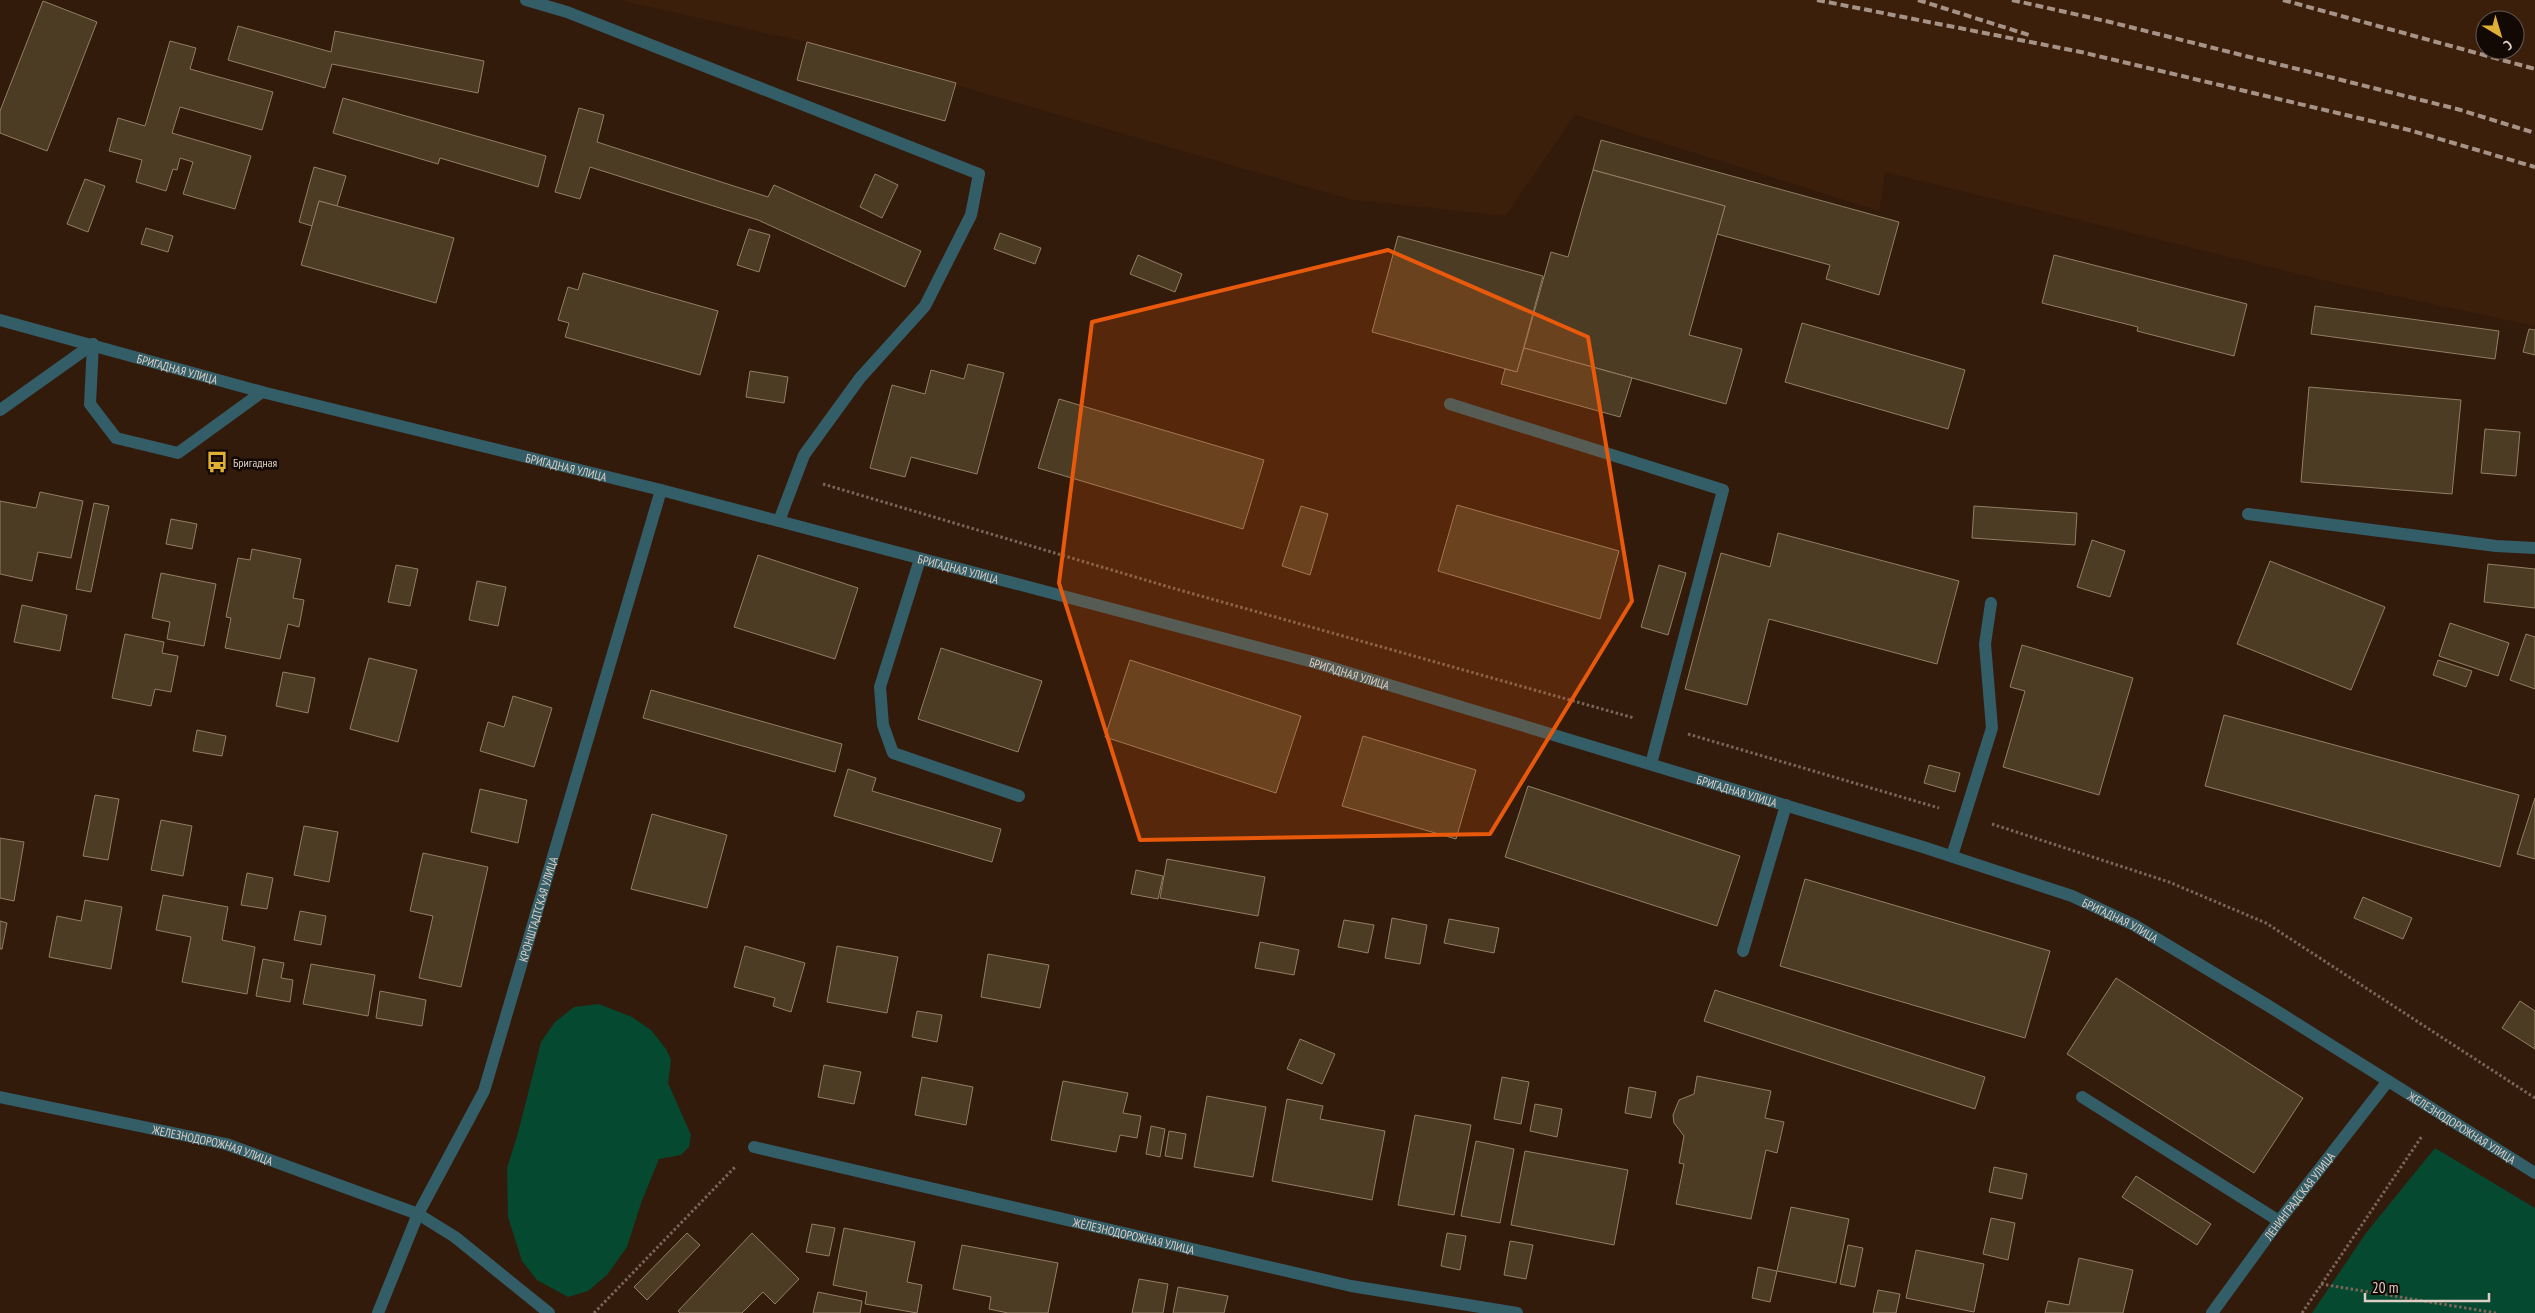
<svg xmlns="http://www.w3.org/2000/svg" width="2535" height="1313" viewBox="0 0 2535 1313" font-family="'PT Sans Narrow',sans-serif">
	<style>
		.built { fill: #3c1f0b; fill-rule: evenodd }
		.green { fill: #044930 }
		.building { fill: #4c3c23; stroke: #917f64 }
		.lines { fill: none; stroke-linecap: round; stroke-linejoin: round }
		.path { stroke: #7a6558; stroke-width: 3; stroke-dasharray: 2.5 2.5; stroke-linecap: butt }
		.minor { stroke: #335d67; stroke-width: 12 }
		.rail { stroke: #a69388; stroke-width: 4; stroke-dasharray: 8 4; stroke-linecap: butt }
		.marked { fill: #e8590c; fill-opacity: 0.2; stroke: #e8590c; stroke-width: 4; stroke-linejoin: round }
		.labels { text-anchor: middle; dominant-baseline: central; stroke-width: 5; stroke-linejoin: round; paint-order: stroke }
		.street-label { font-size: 12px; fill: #decec4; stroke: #130904 }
		.poi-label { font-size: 12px; fill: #decec4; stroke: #130904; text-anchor: start }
	</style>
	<rect width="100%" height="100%" fill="#331b0c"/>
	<path class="built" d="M 619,0 L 2535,0 L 2535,326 L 2327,281 L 1885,172 L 1879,211 L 1575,115 L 1505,216 L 1349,199 L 807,42 ZM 2485,20 L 2515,20 L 2515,50 L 2485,50 Z"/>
	<g class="green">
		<polygon points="599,1004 632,1017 651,1030 666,1049 671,1060 668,1083 691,1135 689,1147 681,1155 659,1159 641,1203 627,1247 607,1275 588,1291 568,1297 537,1280 522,1261 508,1217 507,1168 518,1133 541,1042 555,1022 574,1007"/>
		<polygon points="2435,1148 2535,1208 2535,1313 2312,1313 2366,1233"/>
	</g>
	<g class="building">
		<polygon points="43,1 97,22 47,151 0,133 0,111"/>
		<polygon points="238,26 331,52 335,31 484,61 478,93 332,64 325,88 228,60"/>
		<polygon points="170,41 196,48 190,69 273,92 262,130 180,107 172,133 251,156 235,209 183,194 193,162 180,158 177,170 173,169 166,191 136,182 142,160 109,151 118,118 145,126"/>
		<polygon points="807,42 956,83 945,121 797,80"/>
		<polygon points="343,98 546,156 538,187 440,158 438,164 333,133"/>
		<polygon points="579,108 604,115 597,142 768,197 774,185 921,251 905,287 758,220 590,167 580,199 555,192"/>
		<polygon points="1601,140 1899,222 1879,295 1826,279 1830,265 1717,234 1725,206 1593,170"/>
		<polygon points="314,167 346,176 337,206 319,201 312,226 299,222"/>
		<polygon points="1593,170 1725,206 1689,335 1742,349 1726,404 1524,348 1551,252 1568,257"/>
		<polygon points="875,174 898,185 882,218 860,207"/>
		<polygon points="85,179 105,186 88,232 67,224"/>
		<polygon points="319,201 454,238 436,303 301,265"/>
		<polygon points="146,228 173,236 168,252 141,244"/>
		<polygon points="749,229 770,235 759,272 737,265"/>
		<polygon points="1000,233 1041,248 1035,264 994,249"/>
		<polygon points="1398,236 1543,276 1517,372 1372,332"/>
		<polygon points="1138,255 1182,274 1175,292 1130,274"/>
		<polygon points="2054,255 2247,304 2234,356 2137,331 2138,327 2042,303"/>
		<polygon points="583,273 718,311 700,375 565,337 569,323 558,320 568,287 578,290"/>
		<polygon points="2315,306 2499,331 2495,359 2311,334"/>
		<polygon points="1802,323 1965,370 1948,429 1785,382"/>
		<polygon points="2529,329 2535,330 2535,355 2523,352"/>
		<polygon points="1524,348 1632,378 1620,417 1501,384 1505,369 1517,372"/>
		<polygon points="968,364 1004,373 977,474 911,457 905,477 870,468 892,385 925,394 931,370 964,379"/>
		<polygon points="750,371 788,377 784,403 746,397"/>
		<polygon points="2309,387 2461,400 2452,494 2301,482"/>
		<polygon points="1059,399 1264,460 1243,529 1038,468"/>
		<polygon points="2485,429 2520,432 2516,476 2481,473"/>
		<polygon points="40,492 83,501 71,558 38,552 32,581 0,574 0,501 36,508"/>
		<polygon points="94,503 109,506 91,592 76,589"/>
		<polygon points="1457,505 1619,551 1600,619 1438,571"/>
		<polygon points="1301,506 1328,514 1310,575 1282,566"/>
		<polygon points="1974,506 2077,513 2075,545 1972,538"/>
		<polygon points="171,519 197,524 192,549 166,544"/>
		<polygon points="1778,533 1959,581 1937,664 1769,619 1747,705 1685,689 1721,553 1770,567"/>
		<polygon points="2092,540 2125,551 2110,597 2077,587"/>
		<polygon points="252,549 301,559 293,598 304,600 299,627 288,624 280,659 225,648 231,618 226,617 238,558 250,560"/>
		<polygon points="758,555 858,588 835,659 734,627"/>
		<polygon points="2270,561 2385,607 2351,690 2237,644"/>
		<polygon points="2488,564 2535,569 2535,608 2484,602"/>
		<polygon points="396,565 418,569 410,606 388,602"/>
		<polygon points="1659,565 1686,573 1668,635 1641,627"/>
		<polygon points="161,573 216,584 204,646 167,639 170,622 152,618"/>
		<polygon points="477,581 506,587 498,626 469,620"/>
		<polygon points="22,605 67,615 60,651 14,642"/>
		<polygon points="2450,623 2509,643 2498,676 2439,656"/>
		<polygon points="125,634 164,642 162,653 178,656 171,692 155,689 151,706 112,698"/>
		<polygon points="2526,634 2535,637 2535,689 2510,680"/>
		<polygon points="2022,645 2133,678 2099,795 2003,767 2025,691 2010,687"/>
		<polygon points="941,648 1042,681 1018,752 918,719"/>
		<polygon points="369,658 417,670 398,742 350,729"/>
		<polygon points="1130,660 1301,716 1276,793 1105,737"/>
		<polygon points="2438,660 2472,671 2466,687 2433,675"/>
		<polygon points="283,672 315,678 308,713 276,706"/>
		<polygon points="651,690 842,744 835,772 643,718"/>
		<polygon points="513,696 552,708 534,767 480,751 488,722 504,727"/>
		<polygon points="2224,715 2519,795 2500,867 2205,786"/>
		<polygon points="197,730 226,736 222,756 193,751"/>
		<polygon points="1363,736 1476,770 1456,839 1342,806"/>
		<polygon points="1929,765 1960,773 1955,792 1924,783"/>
		<polygon points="848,769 876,778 872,791 1001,829 992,862 834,816"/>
		<polygon points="1528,786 1740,856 1717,926 1505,857"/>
		<polygon points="480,789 527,800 518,843 471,832"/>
		<polygon points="95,795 119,799 108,860 83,856"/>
		<polygon points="2535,798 2535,859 2517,854"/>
		<polygon points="652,814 727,835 707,908 631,889"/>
		<polygon points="161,820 192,826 183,876 151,870"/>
		<polygon points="304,826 338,832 329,882 294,875"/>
		<polygon points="0,838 24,842 14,901 0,898"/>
		<polygon points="423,853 488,867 461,987 419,978 433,916 410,911"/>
		<polygon points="1167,859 1265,877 1258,916 1160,898"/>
		<polygon points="1136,870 1163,876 1158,899 1131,894"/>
		<polygon points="247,873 273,878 267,909 241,905"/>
		<polygon points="1805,879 2050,951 2025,1038 1780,966"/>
		<polygon points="163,895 228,907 222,940 255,947 247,994 182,982 191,937 156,930"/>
		<polygon points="2363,897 2412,918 2403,939 2354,918"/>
		<polygon points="85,900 122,907 111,969 49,957 57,916 81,921"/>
		<polygon points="300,911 326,916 321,945 294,940"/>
		<polygon points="1392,918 1427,925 1420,964 1385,958"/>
		<polygon points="1449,919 1499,928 1494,953 1444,943"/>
		<polygon points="1344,920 1374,925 1368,953 1338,947"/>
		<polygon points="0,921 7,923 2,949 0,949"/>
		<polygon points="1260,942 1299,950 1294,975 1255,968"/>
		<polygon points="745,946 805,963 791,1012 773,1006 775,998 734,987"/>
		<polygon points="837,946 898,957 887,1013 827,1002"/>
		<polygon points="988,954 1049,965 1040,1008 981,997"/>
		<polygon points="263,959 284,963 281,978 293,980 290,1002 256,996"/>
		<polygon points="311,964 375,975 368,1016 303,1004"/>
		<polygon points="2116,978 2303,1098 2254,1173 2067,1054"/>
		<polygon points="1715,990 1985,1077 1975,1109 1704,1021"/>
		<polygon points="380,991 426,1000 422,1026 376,1018"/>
		<polygon points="2520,1001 2535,1011 2535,1049 2502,1028"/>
		<polygon points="917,1011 942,1015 937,1042 912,1037"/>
		<polygon points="1300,1039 1335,1054 1322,1084 1287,1069"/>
		<polygon points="824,1065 861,1072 854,1104 818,1097"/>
		<polygon points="1697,1076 1771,1091 1765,1118 1784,1122 1777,1153 1766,1150 1751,1219 1676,1204 1684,1164 1679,1163 1684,1136 1674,1123 1673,1115 1679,1100 1694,1094"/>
		<polygon points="922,1077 973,1087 966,1125 915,1115"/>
		<polygon points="1502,1077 1529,1082 1521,1124 1494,1119"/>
		<polygon points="1063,1081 1128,1093 1123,1113 1141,1116 1137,1138 1120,1135 1116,1152 1051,1140"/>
		<polygon points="1629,1087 1656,1092 1651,1118 1625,1113"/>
		<polygon points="1207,1096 1266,1107 1253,1177 1194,1167"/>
		<polygon points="1287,1099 1323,1106 1320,1119 1385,1131 1372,1200 1272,1181"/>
		<polygon points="1535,1104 1562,1109 1557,1137 1530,1131"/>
		<polygon points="1415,1115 1471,1125 1454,1215 1398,1205"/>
		<polygon points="1151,1126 1165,1129 1160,1157 1146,1154"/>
		<polygon points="1169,1131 1186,1134 1182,1159 1165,1156"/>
		<polygon points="1476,1141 1514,1149 1500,1223 1461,1216"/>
		<polygon points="1525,1151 1628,1170 1614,1245 1511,1225"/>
		<polygon points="1994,1167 2027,1174 2022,1199 1989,1192"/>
		<polygon points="2136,1176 2211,1224 2197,1245 2122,1197"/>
		<polygon points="1791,1207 1849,1219 1836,1283 1777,1271"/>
		<polygon points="1991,1218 2015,1223 2008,1260 1983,1254"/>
		<polygon points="812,1224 835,1228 829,1256 806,1252"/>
		<polygon points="844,1228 915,1242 907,1282 922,1285 917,1313 865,1304 867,1292 833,1285"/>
		<polygon points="687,1233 700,1245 647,1300 634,1287"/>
		<polygon points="752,1233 799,1279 775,1304 763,1292 742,1313 680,1313 678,1311"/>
		<polygon points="1447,1233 1466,1236 1460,1270 1441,1266"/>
		<polygon points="1510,1241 1533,1245 1526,1279 1504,1275"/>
		<polygon points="962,1245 1058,1263 1048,1313 1008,1313 989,1309 991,1297 953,1289"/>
		<polygon points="1848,1245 1863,1248 1855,1287 1840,1284"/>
		<polygon points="1916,1250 1984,1264 1974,1312 1906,1298"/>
		<polygon points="2079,1258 2133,1270 2123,1313 2045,1313 2048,1301 2069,1305"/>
		<polygon points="1758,1267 1777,1271 1770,1302 1752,1298"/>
		<polygon points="1139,1279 1168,1284 1163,1313 1132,1313"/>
		<polygon points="1178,1287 1228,1296 1224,1313 1173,1313"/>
		<polygon points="1878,1290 1900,1294 1896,1313 1873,1313"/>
		<polygon points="818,1292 862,1301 860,1313 813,1313"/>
	</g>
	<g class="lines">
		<g class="path">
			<polyline points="823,484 1169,587 1634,718"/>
			<polyline points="1688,734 1939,808"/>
			<polyline points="1992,824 2169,882 2266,923 2535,1098"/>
			<polyline points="2321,1284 2496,1313"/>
			<polyline points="594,1313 736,1166"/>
			<polyline points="2302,1313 2422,1136"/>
		</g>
		<g class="minor">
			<polyline points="526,0 567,12 979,174 971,215 925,306 860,378 804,455 779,521"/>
			<path id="s1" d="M 0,320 L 262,392 L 661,490 L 1313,662 L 1923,847 L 2072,896 L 2134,925 L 2267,1005 L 2535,1173"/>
			<polyline points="93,344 90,404 116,438 178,453 262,392"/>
			<polyline points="1450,404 1723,490 1651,764"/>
			<polyline points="0,410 93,344"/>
			<polyline points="2248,514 2496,546 2535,548"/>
			<polyline points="920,559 880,687 883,725 893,753 1019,796"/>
			<polyline points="1952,856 1992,728 1985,644 1991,603"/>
			<polyline points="1743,951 1786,805"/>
			<path id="s2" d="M 0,1097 L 226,1144 L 418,1214 L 455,1237 L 549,1313"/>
			<polyline points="2082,1097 2279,1221"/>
			<path id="s3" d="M 754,1147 L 1351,1286 L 1517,1313"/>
			<path id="s4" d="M 378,1313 L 418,1214 L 484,1091 L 661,490"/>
			<path id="s5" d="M 2212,1313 L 2279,1221 L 2388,1081"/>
		</g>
		<g class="rail">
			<polyline points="1817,0 2081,52 2409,130 2535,167"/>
			<polyline points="1918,0 2032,36"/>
			<polyline points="2012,0 2110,22 2457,109 2535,133"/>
			<polyline points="2283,0 2535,69"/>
		</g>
	</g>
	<path class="marked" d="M 1388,250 L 1588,337 L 1632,601 L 1490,834 L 1140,840 L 1059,583 L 1092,322 Z"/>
	<defs>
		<g id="bus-bare" transform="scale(1.725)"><path d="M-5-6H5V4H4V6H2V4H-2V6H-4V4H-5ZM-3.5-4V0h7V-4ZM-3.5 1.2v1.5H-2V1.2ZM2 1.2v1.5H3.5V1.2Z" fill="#e1af34" stroke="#130904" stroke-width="2.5" paint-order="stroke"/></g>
	</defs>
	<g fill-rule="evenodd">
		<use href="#bus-bare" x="217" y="462"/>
	</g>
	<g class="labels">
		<g class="street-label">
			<text stroke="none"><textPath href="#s1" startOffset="184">БРИГАДНАЯ УЛИЦА</textPath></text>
			<text stroke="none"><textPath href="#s1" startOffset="585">БРИГАДНАЯ УЛИЦА</textPath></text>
			<text stroke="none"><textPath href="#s1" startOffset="990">БРИГАДНАЯ УЛИЦА</textPath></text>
			<text stroke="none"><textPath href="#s1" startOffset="1395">БРИГАДНАЯ УЛИЦА</textPath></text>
			<text stroke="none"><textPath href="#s1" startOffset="1800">БРИГАДНАЯ УЛИЦА</textPath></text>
			<text stroke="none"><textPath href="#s4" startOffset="436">КРОНШТАДТСКАЯ УЛИЦА</textPath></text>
			<text stroke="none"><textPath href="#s1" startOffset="2205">БРИГАДНАЯ УЛИЦА</textPath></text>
			<text stroke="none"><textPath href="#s1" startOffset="2605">ЖЕЛЕЗНОДОРОЖНАЯ УЛИЦА</textPath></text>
			<text stroke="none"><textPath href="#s2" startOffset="218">ЖЕЛЕЗНОДОРОЖНАЯ УЛИЦА</textPath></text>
			<text stroke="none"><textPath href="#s5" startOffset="146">ЛЕНИНГРАДСКАЯ УЛИЦА</textPath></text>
			<text stroke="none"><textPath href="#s3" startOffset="390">ЖЕЛЕЗНОДОРОЖНАЯ УЛИЦА</textPath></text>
		</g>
		<g class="poi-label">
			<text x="233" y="462">Бригадная</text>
		</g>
	</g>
	<g transform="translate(2500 35) rotate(142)"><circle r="24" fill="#130904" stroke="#645851"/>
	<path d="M0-4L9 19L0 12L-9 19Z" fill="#e1af34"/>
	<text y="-8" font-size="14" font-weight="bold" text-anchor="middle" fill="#decec4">С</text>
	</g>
	<path d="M2365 1293v8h124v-8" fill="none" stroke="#decec4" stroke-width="2.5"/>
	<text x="2372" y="1293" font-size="15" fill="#decec4" stroke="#130904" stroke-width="4" paint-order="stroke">20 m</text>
</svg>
